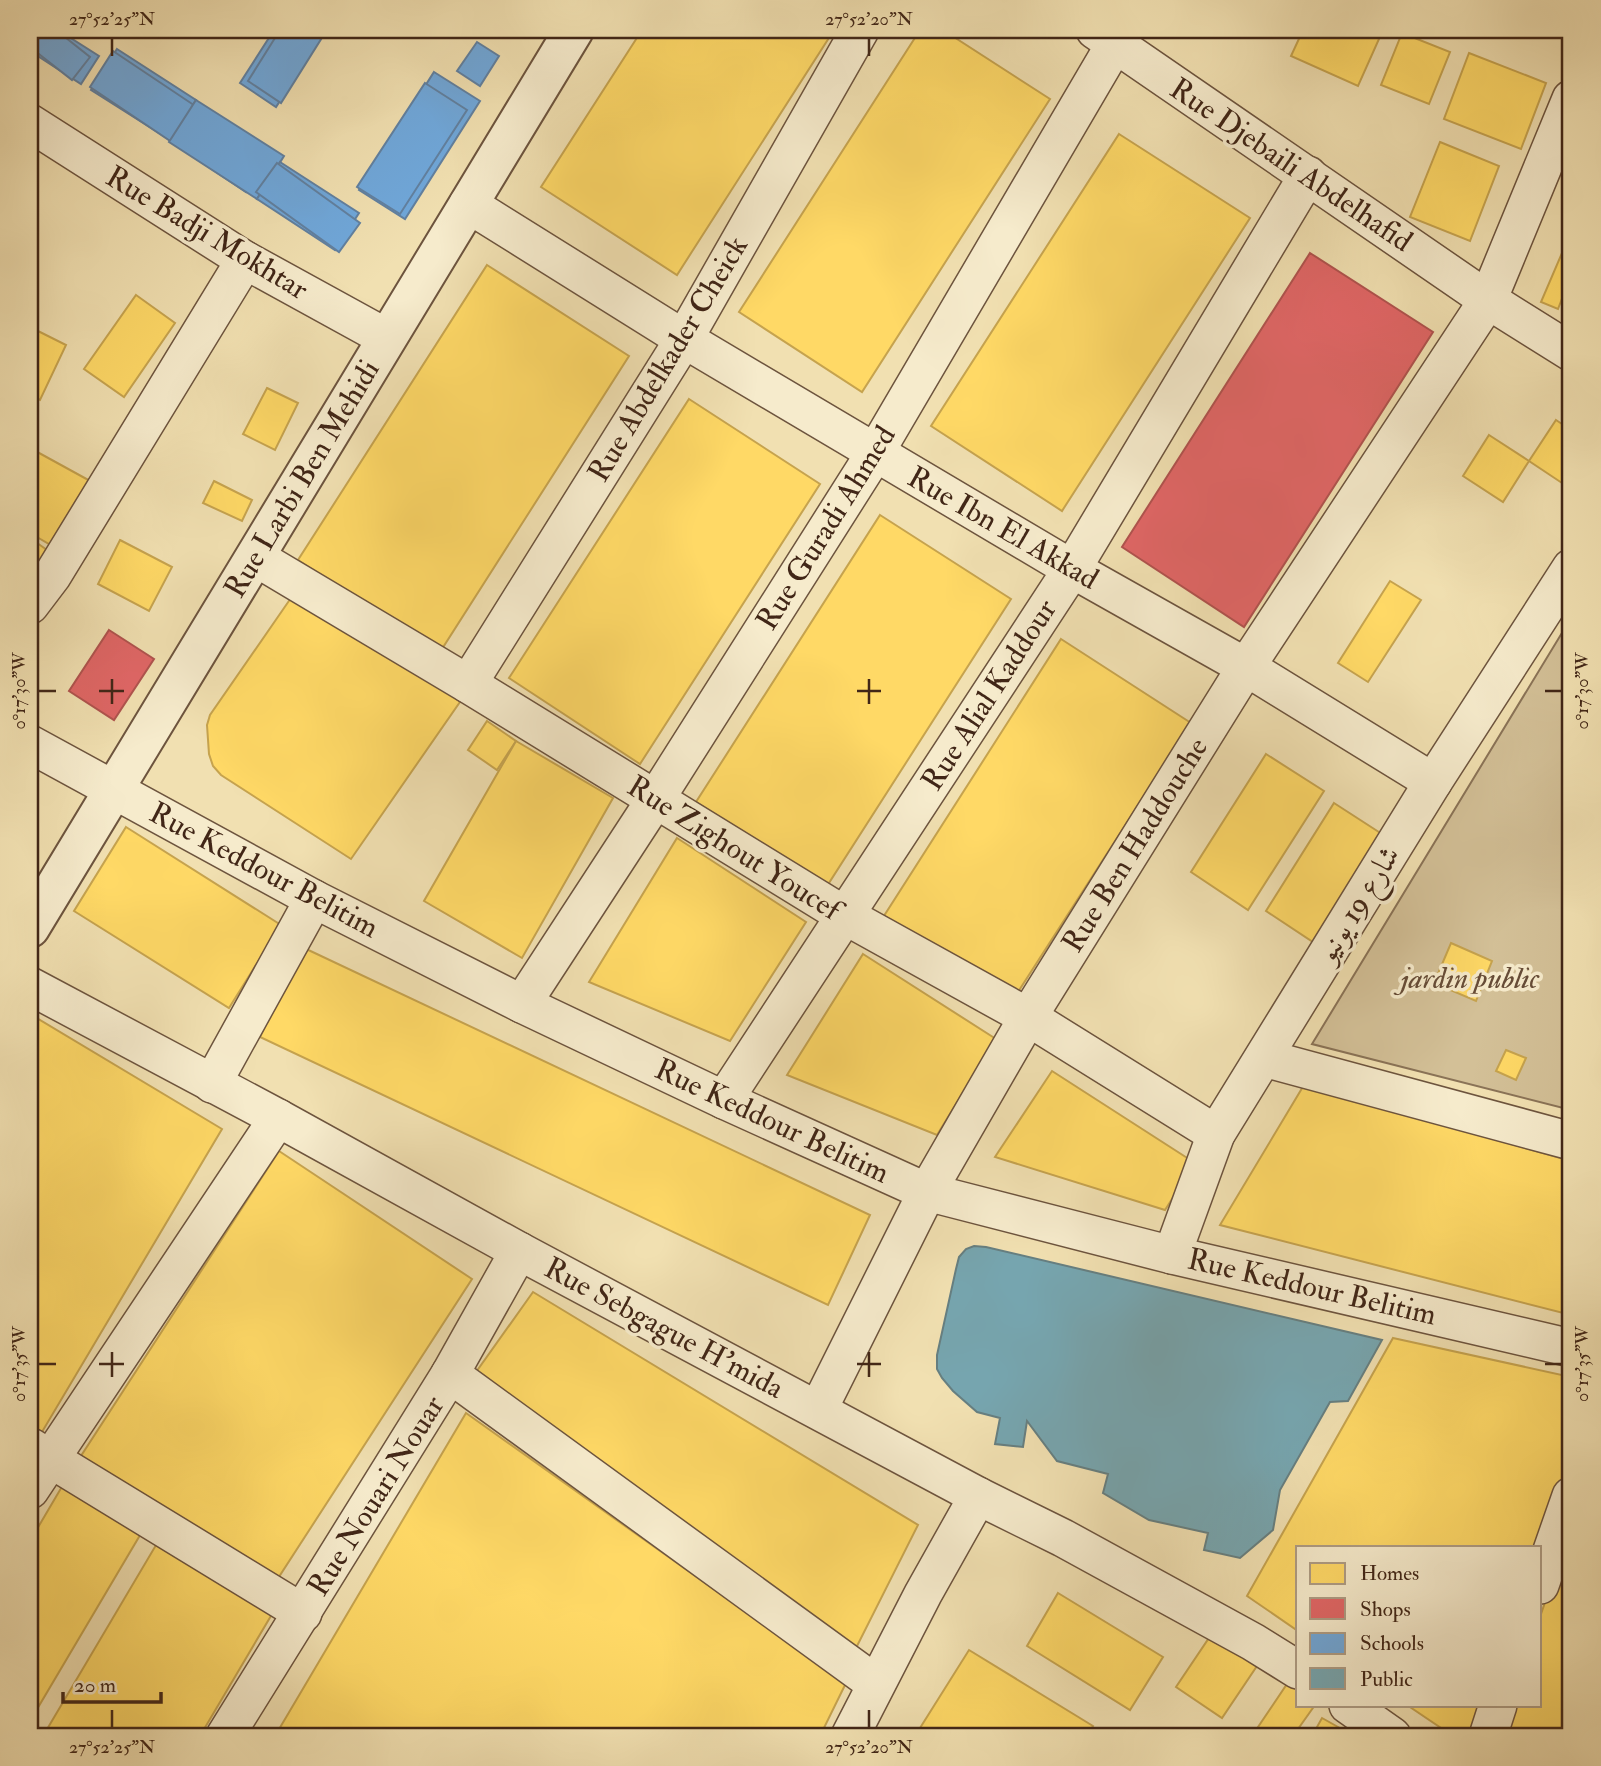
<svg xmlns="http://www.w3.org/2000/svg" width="1601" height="1766" viewBox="0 0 1601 1766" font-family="'IM FELL Double Pica',Amiri,serif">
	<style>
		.green { fill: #d3c097; stroke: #8a7357; stroke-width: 2 }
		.homes { fill: #ffd966; stroke: #c6a34e; stroke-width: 2 }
		.shops { fill: #e06666; stroke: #b0534e; stroke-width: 2 }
		.schools { fill: #6fa8dc; stroke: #6181a1; stroke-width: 2 }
		.public { fill: #76a5af; stroke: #667f81; stroke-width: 2 }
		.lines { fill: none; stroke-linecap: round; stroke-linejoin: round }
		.minor-casing { stroke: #6d543e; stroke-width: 40 }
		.tertiary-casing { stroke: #6d543e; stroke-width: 42 }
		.minor { stroke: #f6ebcc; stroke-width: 37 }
		.tertiary { stroke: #f6ebcc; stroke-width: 38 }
		.ticks { fill: none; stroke: #412617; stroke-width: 2.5 }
		.labels { text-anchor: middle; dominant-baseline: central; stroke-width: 7; stroke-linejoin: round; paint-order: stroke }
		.street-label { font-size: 30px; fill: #412617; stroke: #f6ebcc }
		.park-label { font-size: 30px; font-style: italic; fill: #664c37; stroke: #f6ebcc }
		.neatline { fill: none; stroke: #412617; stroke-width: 2.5 }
		.ticks-label { font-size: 18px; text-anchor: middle; fill: #412617 }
	</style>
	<rect width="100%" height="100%" fill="#f1e0b1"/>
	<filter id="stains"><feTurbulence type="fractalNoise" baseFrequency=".00286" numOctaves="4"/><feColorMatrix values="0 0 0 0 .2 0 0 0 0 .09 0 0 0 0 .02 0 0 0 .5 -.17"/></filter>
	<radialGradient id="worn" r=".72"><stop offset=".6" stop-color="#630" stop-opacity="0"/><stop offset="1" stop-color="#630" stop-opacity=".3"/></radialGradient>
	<polygon class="green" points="1571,618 1571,1110 1312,1044"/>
	<g class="homes">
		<polygon points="642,30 834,30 677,275 541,187"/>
		<polygon points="920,30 943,30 1050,99 862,392 739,312"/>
		<polygon points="1303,30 1383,30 1358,86 1291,56"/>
		<polygon points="1402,33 1450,52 1429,104 1381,85"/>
		<polygon points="1469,53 1546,83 1521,149 1444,119"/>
		<polygon points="1119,134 1250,218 1062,511 931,426"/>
		<polygon points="1440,142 1499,166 1470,241 1410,217"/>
		<polygon points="1565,246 1571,248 1571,282 1569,287 1571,288 1571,299 1563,296 1558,309 1541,302"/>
		<polygon points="487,265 629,356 440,652 298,560"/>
		<polygon points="136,295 175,323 124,397 84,369"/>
		<polygon points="30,327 66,345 40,400 30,395"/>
		<polygon points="267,388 298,403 275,450 243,434"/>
		<polygon points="689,399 820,484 640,764 509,678"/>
		<polygon points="1556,420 1571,430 1571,489 1529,461"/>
		<polygon points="1489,435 1529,461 1503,502 1463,476"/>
		<polygon points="30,448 92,482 56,548 30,533"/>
		<polygon points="214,481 252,500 242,521 203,503"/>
		<polygon points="880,515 1011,599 827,886 696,802"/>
		<polygon points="30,538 47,550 30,576"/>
		<polygon points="120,540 172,567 149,611 98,584"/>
		<polygon points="1390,581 1421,600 1368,682 1338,663"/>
		<polygon points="293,595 462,699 351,859 221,775 213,766 209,754 207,725 210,715"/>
		<polygon points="1061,639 1191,723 1011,1003 882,919"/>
		<polygon points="487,721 516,741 497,770 468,750"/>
		<polygon points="516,741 613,798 522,958 424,901"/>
		<polygon points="1266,754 1324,791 1248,910 1191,872"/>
		<polygon points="1334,803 1385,836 1316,944 1266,911"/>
		<polygon points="126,827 281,925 229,1008 74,911"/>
		<polygon points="677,838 806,922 730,1041 589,982"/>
		<polygon points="1451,943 1492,961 1476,1001 1434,983"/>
		<polygon points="302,947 870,1215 828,1305 260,1037"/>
		<polygon points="863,954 996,1039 937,1135 787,1075"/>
		<polygon points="30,1014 222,1129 39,1437 30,1432"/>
		<polygon points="1506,1050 1526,1058 1516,1080 1496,1071"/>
		<polygon points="1052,1071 1195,1163 1165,1210 995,1157"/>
		<polygon points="1304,1085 1571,1161 1571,1315 1220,1225"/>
		<polygon points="279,1151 472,1279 273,1586 79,1459"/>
		<polygon points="533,1292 918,1525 852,1656 469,1382"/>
		<polygon points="1393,1338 1571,1377 1571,1463 1540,1555 1540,1547 1298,1547 1298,1631 1247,1596"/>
		<polygon points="466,1413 846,1683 820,1736 275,1736"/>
		<polygon points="67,1478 146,1525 30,1721 30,1541"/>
		<polygon points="1571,1527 1571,1736 1498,1736 1509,1705 1540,1705 1540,1617"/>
		<polygon points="159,1540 275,1609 200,1736 43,1736"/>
		<polygon points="1058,1593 1163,1657 1130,1710 1027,1646"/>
		<polygon points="1217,1626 1263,1657 1222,1718 1176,1687"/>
		<polygon points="969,1650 1093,1726 1087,1736 915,1736"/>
		<polygon points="1291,1678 1298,1683 1298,1705 1315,1705 1293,1736 1259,1736 1254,1733"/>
		<polygon points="1407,1705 1488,1705 1477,1736 1453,1736"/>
		<polygon points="1322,1718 1354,1736 1312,1736"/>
	</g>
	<g class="shops">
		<polygon points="1310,253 1433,332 1244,627 1122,547"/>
		<polygon points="109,630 154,659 114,720 69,691"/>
	</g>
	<g class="schools">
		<polygon points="30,30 58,30 99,56 81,84 30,51"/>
		<polygon points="30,30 56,30 90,57 72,80 30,47"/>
		<polygon points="274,30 316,30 323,34 276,107 240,83"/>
		<polygon points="280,30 312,30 323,36 281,103 248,81"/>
		<polygon points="477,42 499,56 480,86 457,71"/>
		<polygon points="117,49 196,100 170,140 91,90"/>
		<polygon points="113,51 270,156 246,192 90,87"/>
		<polygon points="434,72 480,101 405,219 359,190"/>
		<polygon points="425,83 467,110 400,214 357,187"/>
		<polygon points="196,100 284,156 257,199 169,142"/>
		<polygon points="280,162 359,213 335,250 257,199"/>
		<polygon points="277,163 360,223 339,252 256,192"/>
	</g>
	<polygon class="public" points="974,1246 986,1247 1382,1340 1348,1401 1330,1402 1280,1490 1273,1530 1240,1558 1204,1550 1208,1533 1149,1520 1103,1493 1108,1474 1057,1461 1027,1421 1023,1447 995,1444 1000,1418 977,1412 953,1391 942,1378 937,1369 937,1355 956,1269 959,1257 966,1249"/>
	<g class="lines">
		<g class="minor-casing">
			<g id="minor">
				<polyline points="1095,30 1488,300 1571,352"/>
				<polyline points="30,123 245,260 387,338"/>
				<polyline points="468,204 684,339 1072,569 1246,667 1433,782"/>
				<polyline points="255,557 468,684 844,915 1028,1017 1216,1134"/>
				<polyline points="30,605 52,576 245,260"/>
				<polyline points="468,684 684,339 860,30"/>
				<polyline points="30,744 314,899 522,1004 724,1100 927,1192 1172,1255 1571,1348"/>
				<polyline points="30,986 278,1118 519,1251 978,1496 1063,1538 1253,1642 1298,1670"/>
				<polyline points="522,1004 655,800 875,453 1115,44"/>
				<polyline points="1264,1058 1571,1141"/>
				<polyline points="212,1084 314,899"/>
				<polyline points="724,1100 1072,569 1308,175"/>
				<polyline points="1172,1255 1216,1134 1433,782 1571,568"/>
				<polyline points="450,1374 876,1684"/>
				<polyline points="818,1410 927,1192 1028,1017 1246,667 1488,300 1571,99"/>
				<polyline points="31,1447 303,1613"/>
				<polyline points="30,1490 278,1118"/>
				<polyline points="1540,1585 1571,1496"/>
				<polyline points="1348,1705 1392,1736"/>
				<polyline points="225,1736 450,1374 519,1251"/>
				<polyline points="850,1736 923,1594 978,1496"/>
				<polyline points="1488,1736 1498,1705"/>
			</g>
		</g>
		<g class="tertiary-casing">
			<polyline id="tertiary" points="30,928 574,30"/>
		</g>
		<use href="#minor" class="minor"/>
		<use href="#tertiary" class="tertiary"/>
	</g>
	<path class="ticks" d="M 112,38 L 112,56M 869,38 L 869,56M 112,679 L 112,704M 869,679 L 869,704M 38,691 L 56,691M 99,691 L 124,691M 857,691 L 881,691M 1545,691 L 1562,691M 112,1352 L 112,1377M 869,1352 L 869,1377M 38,1364 L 56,1364M 99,1364 L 124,1364M 857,1364 L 881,1364M 1545,1364 L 1562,1364M 112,1710 L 112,1728M 869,1710 L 869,1728"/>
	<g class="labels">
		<g class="street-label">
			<text transform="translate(1291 165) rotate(34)">Rue Djebaili Abdelhafid</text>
			<text transform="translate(207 233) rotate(31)">Rue Badji Mokhtar</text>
			<text transform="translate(668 359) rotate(-59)">Rue Abdelkader Cheick</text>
			<text transform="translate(302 479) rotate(-59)">Rue Larbi Ben Mehidi</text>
			<text transform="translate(826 528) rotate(-58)">Rue Guradi Ahmed</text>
			<text transform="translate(1003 528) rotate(30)">Rue Ibn El Akkad</text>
			<text transform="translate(989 695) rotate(-57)">Rue Alial Kaddour</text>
			<text transform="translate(1135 845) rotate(-58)">Rue Ben Haddouche</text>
			<text transform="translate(734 848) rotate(32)">Rue Zighout Youcef</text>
			<text transform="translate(264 870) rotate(28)">Rue Keddour Belitim</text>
			<text transform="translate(1358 904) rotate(-58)">شارع 19 يونيو</text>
			<text transform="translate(772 1121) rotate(25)">Rue Keddour Belitim</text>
			<text transform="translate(1312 1287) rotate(13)">Rue Keddour Belitim</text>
			<text transform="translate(664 1328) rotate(28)">Rue Sebgague H'mida</text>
			<text transform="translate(376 1496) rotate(-58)">Rue Nouari Nouar</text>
		</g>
		<g class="park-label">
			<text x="1470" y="978">jardin public</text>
		</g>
	</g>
	<rect width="1601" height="1766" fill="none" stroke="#f1e0b1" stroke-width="77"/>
	<rect x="1296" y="1546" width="245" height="161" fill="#f6ebcc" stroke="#ae9c84" stroke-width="2"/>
	<rect x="1310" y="1563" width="35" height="21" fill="#ffd966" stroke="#ae9c84" stroke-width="2"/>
	<text x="1360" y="1580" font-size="21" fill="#412617">Homes</text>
	<rect x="1310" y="1598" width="35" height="21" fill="#e06666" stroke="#ae9c84" stroke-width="2"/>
	<text x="1360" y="1616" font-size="21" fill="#412617">Shops</text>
	<rect x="1310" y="1633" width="35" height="21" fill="#6fa8dc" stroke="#ae9c84" stroke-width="2"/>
	<text x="1360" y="1650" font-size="21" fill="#412617">Schools</text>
	<rect x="1310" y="1668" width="35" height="21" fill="#76a5af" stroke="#ae9c84" stroke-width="2"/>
	<text x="1360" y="1686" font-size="21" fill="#412617">Public</text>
	<path d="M63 1692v10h98v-10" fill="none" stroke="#412617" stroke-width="3.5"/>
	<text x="74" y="1692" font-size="21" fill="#412617" stroke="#f6ebcc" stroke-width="5" paint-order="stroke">20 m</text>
	<rect x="38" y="38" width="1524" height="1690" class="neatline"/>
	<g class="ticks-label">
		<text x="112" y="25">27°52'25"N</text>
		<text x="869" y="25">27°52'20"N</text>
		<text transform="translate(1582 691) rotate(-90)" y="6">0°17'30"W</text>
		<text transform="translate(19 691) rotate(-90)" y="6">0°17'30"W</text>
		<text transform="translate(1582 1364) rotate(-90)" y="6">0°17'35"W</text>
		<text transform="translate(19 1364) rotate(-90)" y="6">0°17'35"W</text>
		<text x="112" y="1753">27°52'25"N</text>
		<text x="869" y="1753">27°52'20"N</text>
	</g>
	<rect width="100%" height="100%" filter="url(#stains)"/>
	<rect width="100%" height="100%" fill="url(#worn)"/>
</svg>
